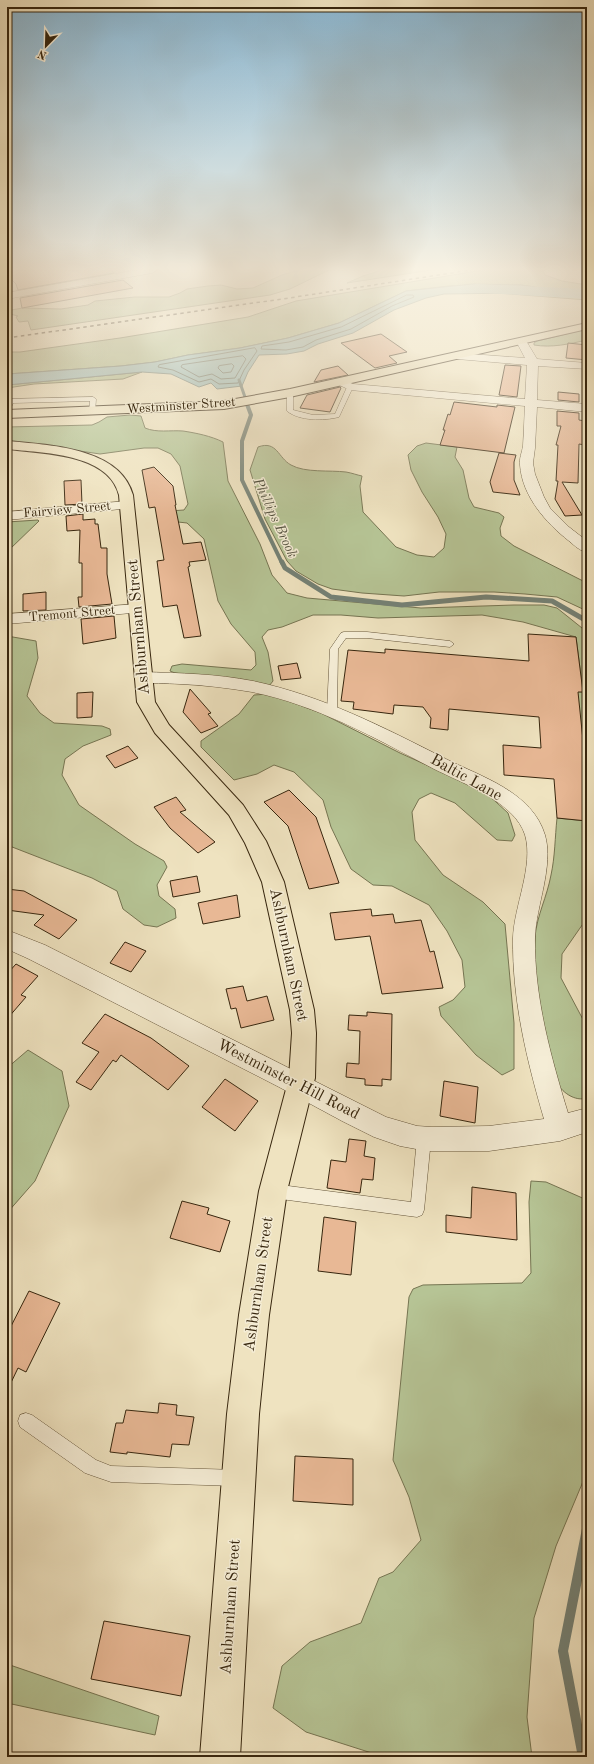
<svg xmlns="http://www.w3.org/2000/svg" width="594" height="1764" viewBox="0 0 594 1764" font-family="'Old Standard TT',serif">
	<style>
		.green { fill: #b6c495; stroke: #767552 }
		.water { fill: #9cbdb9; stroke: #748175 }
		.lines { fill: none; stroke-linecap: round; stroke-linejoin: round }
		.shore { stroke: #6a7264; stroke-width: 1 }
		.stream-far3 { stroke: #748175; stroke-width: 3 }
		.stream-far2 { stroke: #748175; stroke-width: 4 }
		.stream-far1 { stroke: #748175; stroke-width: 5 }
		.stream { stroke: #748175; stroke-width: 10 }
		.river { fill: #9cbdb9; fill-rule: evenodd }
		.building { fill: #e8b895; stroke: #37260e }
		.lane-casing { stroke: #65553a; stroke-width: 1 }
		.street-casing { stroke: #65553a; stroke-width: 1 }
		.primary-casing { stroke: #37260e; stroke-width: 2 }
		.highway-casing { stroke: #37260e; stroke-width: 2 }
		.lane { fill: #f5edd6; fill-rule: evenodd }
		.street { fill: #f5edd6; fill-rule: evenodd }
		.primary { fill: #efe3c0; fill-rule: evenodd }
		.highway { fill: #efe3c0; fill-rule: evenodd }
		.rail { stroke: #37260e; stroke-width: 1.5; stroke-dasharray: 3.5 3.5; stroke-linecap: butt }
		.labels { text-anchor: middle; dominant-baseline: central; stroke-width: 3; stroke-linejoin: round; paint-order: stroke }
		.far-street-label { font-size: 13px; fill: #37260e; stroke: #f5edd6 }
		.far-water-label { font-size: 14px; font-style: italic; fill: #555341; stroke: #f5edd6 }
		.street-label { font-size: 16px; fill: #37260e; stroke: #f5edd6 }
	</style>
	<rect width="100%" height="100%" fill="#efe3c0"/>
	<filter id="stains"><feTurbulence type="fractalNoise" baseFrequency=".005" numOctaves="4"/><feColorMatrix values="0 0 0 0 .2 0 0 0 0 .09 0 0 0 0 .02 0 0 0 .5 -.17"/></filter>
	<radialGradient id="worn" r=".72"><stop offset=".6" stop-color="#630" stop-opacity="0"/><stop offset="1" stop-color="#630" stop-opacity=".3"/></radialGradient>
	<g class="green">
		<polygon points="299,270 329,270 290,289 270,295 31,330 28,321 19,322 16,317 18,316 10,314 11,310 23,308 61,309 88,305 95,301 135,297 169,297 180,293 187,289 208,286 221,285 237,289 253,288 282,275"/>
		<polygon points="382,270 431,270 347,283 363,276"/>
		<polygon points="483,270 543,270 545,275 562,281 587,285 587,292 555,290 521,285 449,286 406,291 339,323 288,338 240,348 188,355 155,362 121,366 7,374 7,352 20,352 120,338 248,317 296,301"/>
		<polygon points="498,293 517,293 587,297 587,300"/>
		<path d="M 587,329 L 587,340 C 569,344 552,348 534,345 L 534,343 L 537,341 Z"/>
		<polygon points="142,372 123,379 34,384 7,388 7,385"/>
		<path d="M 130,415 L 141,416 L 145,428 C 157,433 170,430 183,431 C 196,433 211,436 223,442 L 228,481 L 260,544 L 272,575 L 287,593 L 307,598 L 421,608 L 514,605 L 544,605 L 557,608 L 587,632 L 587,779 L 571,691 L 583,692 L 576,637 L 523,622 L 482,615 L 378,618 L 341,615 L 313,615 L 282,627 L 268,630 L 262,637 L 268,652 L 273,681 L 269,686 L 175,673 L 170,671 L 172,666 L 182,664 L 251,670 L 256,665 L 255,652 L 231,624 L 218,601 L 204,539 L 187,523 L 169,521 L 169,511 L 184,510 L 188,504 L 180,466 L 171,454 L 158,448 L 144,448 L 100,454 L 7,440 L 7,427 L 92,425 L 99,422 L 107,417 Z"/>
		<path d="M 426,443 L 457,447 L 455,457 L 463,470 L 469,498 L 474,507 L 499,513 L 504,517 L 500,528 L 501,536 L 514,546 L 587,583 L 587,611 L 557,597 L 525,594 L 494,592 L 439,592 L 404,596 L 362,593 L 332,589 L 318,584 L 296,571 L 287,561 L 265,519 L 250,470 L 258,447 C 277,440 278,458 291,465 C 305,473 330,470 346,472 C 352,473 357,475 362,476 L 360,486 L 363,512 L 396,547 L 417,555 L 434,557 L 444,548 L 446,534 L 438,517 L 422,492 L 411,470 L 408,455 L 417,446 Z"/>
		<polygon points="38,520 39,521 10,549 7,556 7,522"/>
		<polygon points="7,636 36,641 38,658 27,696 40,713 54,723 102,726 110,729 111,735 83,746 65,759 62,775 79,805 135,844 164,861 167,867 157,885 159,896 175,909 176,918 157,927 144,925 123,909 117,891 92,878 7,845"/>
		<polygon points="269,694 321,713 400,753 484,791 508,813 515,835 512,841 497,840 455,803 431,793 419,799 412,812 415,840 443,875 483,902 505,924 514,1023 514,1069 502,1075 476,1055 441,1016 439,1007 453,1000 465,987 462,960 447,931 429,905 392,886 373,885 351,869 331,827 323,800 294,772 274,765 257,774 234,780 201,747 201,741 239,714 254,695"/>
		<path d="M 557,818 L 587,821 L 587,918 L 562,954 L 561,978 L 587,1027 L 587,1098 C 575,1102 561,1092 556,1081 C 541,1046 532,974 535,937 C 537,915 547,897 551,875 C 555,857 555,837 557,818 Z"/>
		<polygon points="28,1050 62,1071 69,1106 35,1181 7,1213 7,1068"/>
		<polygon points="531,1181 546,1182 587,1200 587,1472 556,1546 534,1618 527,1717 532,1757 381,1757 378,1755 306,1732 273,1708 282,1666 310,1642 361,1623 379,1578 393,1572 421,1540 409,1497 393,1460 409,1297 413,1289 423,1285 522,1283 531,1273 529,1202"/>
		<polygon points="587,1589 587,1687 584,1671 585,1598"/>
		<polygon points="7,1664 159,1716 155,1735 7,1703"/>
	</g>
	<polygon class="water" points="472,284 521,285 534,287 517,293 444,294 426,298 394,310 353,333 318,344 304,351 287,354 259,355 248,372 242,386 217,389 211,383 199,387 171,374 142,372 7,385 8,374 121,366 155,362 188,355 240,348 288,338 339,323 406,291"/>
	<g class="lines">
		<g class="shore">
			<polygon points="407,295 413,295 414,297 392,306 351,329 316,340 303,347 286,350 261,349 262,346 289,342 341,327"/>
			<polygon points="255,348 257,351 244,370 238,383 219,384 211,379 199,382 173,370 158,367 159,365"/>
			<polygon points="243,356 246,359 235,378 221,379 212,374 199,377 181,367 182,365"/>
			<polygon points="232,364 234,366 231,372 223,373 218,368 219,366"/>
		</g>
		<polyline class="stream-far3" points="239,380 246,400"/>
		<polyline class="stream-far2" points="245,399 251,415 242,441 242,480 282,563"/>
		<polyline class="stream-far1" points="282,562 285,568 331,597 402,605 486,597 552,601 587,621"/>
		<polyline class="stream" points="583,1757 563,1651 587,1529"/>
		<polygon class="river" points="476,284 587,289 587,299 470,292 468,289 470,286"/>
	</g>
	<g class="building">
		<polygon points="7,270 111,270 114,273 18,290 16,284 7,275"/>
		<polygon points="123,280 133,288 22,308 20,298"/>
		<polygon points="381,334 407,352 389,356 397,363 375,368 341,343"/>
		<polygon points="568,343 587,345 587,360 566,358"/>
		<polygon points="505,365 521,366 517,397 499,395"/>
		<polygon points="338,366 348,375 314,382 321,370"/>
		<polygon points="340,387 341,388 330,412 300,408 307,395"/>
		<polygon points="558,392 579,394 579,402 558,400"/>
		<polygon points="454,402 497,407 497,405 515,407 504,453 440,445 445,430 443,430 448,414 450,415"/>
		<polygon points="557,411 579,413 579,420 585,421 585,445 579,444 578,483 562,482 582,515 565,516 555,499 558,481 556,481 558,445 556,445 561,426 557,426"/>
		<polygon points="499,453 516,455 514,462 514,480 520,495 493,492 490,482"/>
		<polygon points="154,467 173,486 176,505 175,505 183,544 201,542 206,560 189,562 190,566 188,567 201,636 184,638 177,605 163,607 157,561 164,560 155,507 149,508 142,470"/>
		<polygon points="81,480 82,504 65,505 64,481"/>
		<polygon points="83,514 83,520 95,519 95,524 98,524 101,548 107,548 107,574 112,604 79,607 78,597 82,597 82,563 79,563 80,530 67,531 66,516"/>
		<polygon points="46,592 46,610 23,611 23,594"/>
		<polygon points="114,616 116,638 83,644 81,619"/>
		<polygon points="528,634 576,637 583,692 578,692 587,779 587,821 557,818 554,779 504,775 503,745 541,748 539,717 449,709 448,730 430,728 431,718 423,707 394,705 393,714 353,709 354,702 341,701 348,650 385,653 385,649 529,661"/>
		<polygon points="297,663 301,678 281,680 278,666"/>
		<polygon points="190,689 211,713 208,714 218,726 201,733 183,712"/>
		<polygon points="93,692 92,717 77,718 77,693"/>
		<polygon points="128,746 138,758 115,768 106,756"/>
		<polygon points="289,790 316,817 339,883 309,889 288,826 264,802"/>
		<polygon points="176,797 186,810 180,812 215,842 198,853 170,828 154,807"/>
		<polygon points="197,876 200,892 173,897 170,881"/>
		<polygon points="7,889 24,891 77,920 59,939 34,925 44,915 7,910"/>
		<polygon points="237,895 240,917 203,924 198,903"/>
		<polygon points="371,909 372,916 393,914 395,923 421,920 430,952 434,951 443,988 382,994 370,936 335,940 330,913"/>
		<polygon points="125,942 146,951 131,972 110,963"/>
		<polygon points="16,964 38,976 21,995 26,997 7,1019 7,974"/>
		<polygon points="243,986 247,1001 267,996 274,1020 241,1028 236,1008 231,1009 226,989"/>
		<polygon points="367,1012 392,1014 391,1080 382,1079 382,1086 365,1085 365,1079 346,1077 347,1063 359,1064 360,1031 348,1030 349,1015 367,1016"/>
		<polygon points="105,1014 151,1038 189,1066 168,1090 121,1055 116,1062 113,1060 91,1090 76,1082 99,1052 82,1043"/>
		<polygon points="225,1079 258,1101 235,1131 202,1107"/>
		<polygon points="444,1081 478,1087 475,1123 440,1116"/>
		<polygon points="349,1139 366,1141 364,1156 375,1158 373,1180 362,1179 360,1193 327,1188 331,1160 346,1162"/>
		<polygon points="472,1187 516,1193 517,1240 446,1232 446,1215 471,1218"/>
		<polygon points="182,1201 209,1208 207,1214 230,1221 220,1252 170,1238"/>
		<polygon points="324,1217 356,1222 351,1275 318,1271"/>
		<polygon points="29,1291 60,1303 26,1372 18,1368 7,1391 7,1334"/>
		<polygon points="159,1403 177,1405 176,1415 194,1417 189,1445 172,1444 170,1457 127,1452 127,1454 110,1452 116,1423 123,1423 126,1410 158,1413"/>
		<polygon points="295,1456 353,1459 353,1505 293,1501"/>
		<polygon points="104,1621 190,1636 181,1696 91,1679"/>
	</g>
	<g class="lines">
		<g class="lane-casing">
			<g id="lane">
				<path d="M 350,385 L 353,387 L 339,417 C 324,421 299,421 287,411 L 287,393 L 290,391 L 293,393 L 293,410 L 313,415 L 335,414 L 347,387 Z"/>
				<polygon points="93,397 96,399 95,412 92,414 89,412 90,401 13,403 10,410 7,412 7,401 10,399"/>
				<polygon points="344,632 367,632 450,641 454,644 450,647 367,638 346,638 338,649 337,711 332,714 327,711 330,649 341,633"/>
				<polygon points="424,1133 429,1134 431,1139 424,1210 422,1215 417,1217 273,1198 268,1196 266,1191 268,1186 273,1184 411,1202 417,1139 419,1134"/>
				<polygon points="26,1413 32,1415 96,1460 111,1466 237,1470 243,1472 245,1478 243,1484 237,1486 111,1482 85,1473 20,1427 18,1421 20,1415"/>
			</g>
		</g>
		<g class="street-casing">
			<g id="street">
				<polygon points="137,270 157,270 152,273 7,299 7,293"/>
				<path d="M 521,338 L 525,339 L 537,359 L 587,363 L 587,369 L 538,366 L 537,400 L 587,404 L 587,412 L 537,407 L 535,448 L 533,463 L 535,474 L 544,497 L 550,508 L 569,527 L 587,541 L 587,552 C 580,551 575,546 569,541 C 546,523 522,496 520,465 C 519,459 522,452 523,446 C 524,433 524,419 525,406 L 350,390 L 337,384 L 335,382 L 341,379 L 353,384 L 525,399 L 527,365 L 457,359 L 451,356 L 457,353 L 525,358 L 516,341 Z"/>
				<polygon points="127,501 132,502 134,505 132,508 7,520 7,512"/>
				<polygon points="137,604 143,606 145,609 143,612 7,624 8,614"/>
				<path d="M 143,672 C 180,673 217,674 253,681 C 323,696 383,727 446,759 C 482,777 532,792 545,835 C 554,866 536,906 535,937 C 534,997 551,1057 568,1113 L 587,1108 L 587,1132 L 560,1141 L 489,1151 L 427,1151 L 400,1146 L 374,1137 L 342,1121 L 279,1087 L 29,959 L 7,949 L 7,930 L 45,945 L 386,1117 L 417,1126 L 432,1127 L 489,1126 L 544,1119 C 527,1061 512,1000 513,938 C 514,906 534,866 525,835 C 515,802 462,783 434,769 C 375,738 317,705 252,692 C 228,688 204,685 180,684 C 166,683 151,684 137,681 L 134,677 L 137,673 Z"/>
			</g>
		</g>
		<g class="primary-casing">
			<path id="primary" d="M 7,441 C 48,445 120,447 133,495 L 155,702 L 169,725 L 243,805 L 266,841 L 284,882 L 314,1010 L 316,1033 L 315,1078 L 287,1191 L 269,1315 L 259,1414 L 240,1757 L 200,1757 L 227,1414 L 239,1315 L 259,1191 L 289,1078 L 292,1033 L 290,1010 L 262,882 L 245,843 L 229,815 L 155,733 L 137,702 L 119,495 C 109,453 42,453 7,449 Z"/>
		</g>
		<g class="highway-casing">
			<polygon id="highway" points="587,323 587,329 290,397 224,409 7,418 7,410 224,401 290,389"/>
		</g>
		<use href="#lane" class="lane"/>
		<use href="#street" class="street"/>
		<use href="#primary" class="primary"/>
		<use href="#highway" class="highway"/>
		<polyline class="rail" points="7,338 289,298 471,270"/>
	</g>
	<linearGradient id="sky" x2="0" y2="1"><stop stop-color="#89b8d5"/><stop offset="0.52" stop-color="#f8f2e3"/><stop offset="1" stop-color="#f8f2e3" stop-opacity="0"/></linearGradient>
	<rect width="594" height="517" fill="url(#sky)"/>
	<g class="labels">
		<g class="far-street-label">
			<text transform="translate(181 406) rotate(-4)">Westminster Street</text>
			<text transform="translate(67 510) rotate(-5)">Fairview Street</text>
			<text transform="translate(72 614) rotate(-5)">Tremont Street</text>
		</g>
		<g class="far-water-label">
			<text transform="translate(275 518) rotate(65)">Phillips Brook</text>
		</g>
		<g class="street-label">
			<text transform="translate(139 627) rotate(-95)">Ashburnham Street</text>
			<text transform="translate(466 778) rotate(29)">Baltic Lane</text>
			<text transform="translate(288 955) rotate(78)">Ashburnham Street</text>
			<text transform="translate(288 1080) rotate(27)">Westminster Hill Road</text>
			<text transform="translate(259 1284) rotate(-82)">Ashburnham Street</text>
			<text transform="translate(231 1607) rotate(-86)">Ashburnham Street</text>
		</g>
	</g>
	<rect width="594" height="1764" fill="none" stroke="#efe3c0" stroke-width="24"/>
	<rect x="8" y="8" width="578" height="1748" fill="none" stroke="#37260e" stroke-width="2"/>
	<rect x="12" y="12" width="570" height="1740" fill="none" stroke="#37260e"/>
	<g transform="translate(46 46) rotate(203)" stroke="#f5edd6" stroke-width="3" paint-order="stroke">
	<path d="M0-3L7 15L0 10L-7 15Z" fill="#37260e"/>
	<text y="-6" font-size="11" font-weight="bold" text-anchor="middle" fill="#37260e">N</text>
	</g>
	<rect width="100%" height="100%" filter="url(#stains)"/>
	<rect width="100%" height="100%" fill="url(#worn)"/>
</svg>
